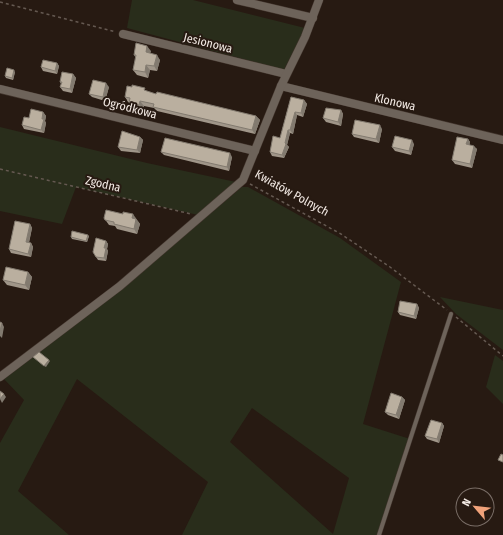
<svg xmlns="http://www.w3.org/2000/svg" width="503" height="535" viewBox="0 0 503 535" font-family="'Fira Sans Condensed',sans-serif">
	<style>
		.green { fill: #292d1b; fill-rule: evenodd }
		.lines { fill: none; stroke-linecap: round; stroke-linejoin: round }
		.service-casing { stroke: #44372f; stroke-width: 5 }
		.minor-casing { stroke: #44372f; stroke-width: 9 }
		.path { stroke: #655951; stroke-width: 1.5; stroke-dasharray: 3 3; stroke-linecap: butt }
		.service { stroke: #6d635a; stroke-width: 4 }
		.minor { stroke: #6d635a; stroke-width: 8 }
		.wall { fill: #a09689 }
		.shaded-wall { fill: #827a6f }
		.building { fill: #baaf9f; stroke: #827a6f }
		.labels { text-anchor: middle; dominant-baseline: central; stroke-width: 4; stroke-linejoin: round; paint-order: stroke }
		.street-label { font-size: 12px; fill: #f3eae4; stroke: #271a12 }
	</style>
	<rect width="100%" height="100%" fill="#271a12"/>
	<g class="green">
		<polygon points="132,0 193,0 305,28 284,70 127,28"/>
		<polygon points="0,127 147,163 236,182 198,215 76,187 62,224 0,211"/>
		<path d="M 242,187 L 248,187 L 340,238 L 401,282 L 363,424 L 410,439 L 379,535 L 182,535 L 208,482 L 77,379 L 18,491 L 69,535 L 0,535 L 0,443 L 24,400 L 4,379 L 122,288 ZM 252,408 L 349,478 L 333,534 L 230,442 Z"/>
		<polygon points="440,297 503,310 503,350 456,314"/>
		<polygon points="495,355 503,361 503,404 486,387"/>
	</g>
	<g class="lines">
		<g class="service-casing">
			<polyline id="service" points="379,535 451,314"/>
		</g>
		<g class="minor-casing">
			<g id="minor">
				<polyline points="237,0 313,18"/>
				<polyline points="123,34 286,74"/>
				<polyline points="281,86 503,140"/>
				<polyline points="0,89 255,151"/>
				<polyline points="0,377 120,286 243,180 281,86 305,37 319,0"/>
			</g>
		</g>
		<g class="path">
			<polyline points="0,2 116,32"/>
			<polyline points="0,169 191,214"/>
			<polyline points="250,184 341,234 390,267 447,310"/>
			<polyline points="456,317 503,356"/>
		</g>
		<use href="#service" class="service"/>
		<use href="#minor" class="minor"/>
	</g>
	<g class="wall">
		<polygon points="151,51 150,53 160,60 157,71 150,70 148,78 137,75 133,70 136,58 134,55"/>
		<polygon points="57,63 59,66 57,74 43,71 41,67"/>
		<polygon points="15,72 13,80 6,78 5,76"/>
		<polygon points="73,74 76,78 72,93 63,91 60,87 61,84 60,82"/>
		<polygon points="109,87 105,101 92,97 89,94"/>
		<polygon points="132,87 156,94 256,116 260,120 255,134 157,111 154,108 144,106 143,110 133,108 129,103 130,102 128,102 125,97"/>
		<polygon points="291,97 304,100 307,104 303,117 297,115 293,134 290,133 287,145 289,147 284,158 272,156 270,152 280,138"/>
		<polygon points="341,110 343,114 341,126 326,122 323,118"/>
		<polygon points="43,112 46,116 45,121 46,123 44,133 24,129 22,125 29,118"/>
		<polygon points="382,129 379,143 354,137 352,134"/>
		<polygon points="140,137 143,140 140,153 121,151 118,147"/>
		<polygon points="468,139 470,142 469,145 477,149 472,168 455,164 452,160"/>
		<polygon points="414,144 411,155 395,151 392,147"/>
		<polygon points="161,152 232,157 229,171 164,155"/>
		<polygon points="104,218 136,219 140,224 137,234 117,229 115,226 109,225"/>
		<polygon points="30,224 32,228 29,243 31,243 33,247 31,257 11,253 9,249"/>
		<polygon points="89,236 87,242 72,239 71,237"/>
		<polygon points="106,241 108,244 107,249 108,251 106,261 98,260 93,252"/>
		<polygon points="28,272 32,277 29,290 7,285 3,280"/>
		<polygon points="417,304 419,308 416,319 400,315 398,312"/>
		<polygon points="402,397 405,400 399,419 388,415 385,412"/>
		<polygon points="442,423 444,426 439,443 427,439 425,436"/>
	</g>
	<g class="shaded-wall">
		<polygon points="147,46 151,51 149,57 146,52"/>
		<polygon points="157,55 160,60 157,71 154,66"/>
		<polygon points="57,63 59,66 57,74 55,71"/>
		<polygon points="146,65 150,70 148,78 145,72"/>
		<polygon points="14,70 15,72 13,80 12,78"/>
		<polygon points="73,74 76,78 72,93 70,89"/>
		<polygon points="106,83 109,87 105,101 103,97"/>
		<polygon points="304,100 307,104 303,117 301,113"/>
		<polygon points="140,101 144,106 143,110 139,105"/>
		<polygon points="341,110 343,114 341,126 338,122"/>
		<polygon points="43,112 46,116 45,121 46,123 44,133 41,130 42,119"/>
		<polygon points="295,112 297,115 293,134 290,130"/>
		<polygon points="256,116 260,120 255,134 252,130"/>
		<polygon points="380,125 382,129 379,143 376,139"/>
		<polygon points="288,130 290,133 287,145 289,147 284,158 282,155"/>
		<polygon points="140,137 143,140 140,153 137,150"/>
		<polygon points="468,139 470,142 469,148 466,144"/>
		<polygon points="412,140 414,144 411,155 409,151"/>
		<polygon points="474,146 477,149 472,168 470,164"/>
		<polygon points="230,153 232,157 229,171 227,167"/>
		<polygon points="133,214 140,224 137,234 134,229 132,218"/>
		<polygon points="30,224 32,228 28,246 26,242"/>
		<polygon points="88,235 89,236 87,242 86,241"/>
		<polygon points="106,241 108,244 107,249 108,251 106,261 104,258 104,248"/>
		<polygon points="31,243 33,247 31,257 28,254"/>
		<polygon points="28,272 32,277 29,290 25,285"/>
		<polygon points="417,304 419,308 416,319 414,316"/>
		<polygon points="2,323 4,327 2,338 0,336 0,331"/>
		<polygon points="49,360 50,361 46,367 44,366"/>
		<polygon points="4,394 6,397 2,403 0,399"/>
		<polygon points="402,397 405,400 399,419 396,415"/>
		<polygon points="442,423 444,426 439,443 437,439"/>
	</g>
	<g class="building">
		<polygon points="136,43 147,46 146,52 157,55 154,66 146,65 145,72 133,70 136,55 134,55"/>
		<polygon points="43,60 57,63 55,71 41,67"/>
		<polygon points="7,68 14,70 12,78 5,76"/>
		<polygon points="62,72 73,74 70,89 60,87 62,82 60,82"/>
		<polygon points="93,80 106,83 103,97 89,94"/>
		<polygon points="132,85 145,88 144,90 156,94 157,92 256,116 252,130 153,107 154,104 140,101 139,105 129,103 130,98 125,97 127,86 132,87"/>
		<polygon points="291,97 304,100 301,113 295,112 290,130 288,130 285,143 286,144 282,155 270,152 273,136 280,138"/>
		<polygon points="326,108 341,110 338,122 323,118"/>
		<polygon points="31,109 43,112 42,119 44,119 41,130 22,125 24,117 29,118"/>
		<polygon points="355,120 380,125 376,139 352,134"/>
		<polygon points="122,131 140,137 137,150 118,147"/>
		<polygon points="395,136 412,140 409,151 392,147"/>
		<polygon points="457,137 468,139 466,144 474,146 470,164 452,160"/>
		<polygon points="165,138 230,153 227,167 161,152"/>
		<polygon points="106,210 123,214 123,212 133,214 132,218 136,219 134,229 114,224 114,222 105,220 104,218"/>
		<polygon points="15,221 30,224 26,242 31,243 28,254 9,249"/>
		<polygon points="72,231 88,235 86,241 71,237"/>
		<polygon points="96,238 106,241 104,248 106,248 104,258 96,257 93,252"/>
		<polygon points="6,267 28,272 25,285 3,280"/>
		<polygon points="400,301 417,304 414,316 398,312"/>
		<polygon points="0,322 2,323 0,331"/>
		<polygon points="39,352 49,360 44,366 33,357"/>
		<polygon points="0,391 4,394 0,399"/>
		<polygon points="391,393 402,397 396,415 385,412"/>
		<polygon points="431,420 442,423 437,439 425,436"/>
		<polygon points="501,454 503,455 503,462 498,460"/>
	</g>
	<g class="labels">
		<g class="street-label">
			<text transform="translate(208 43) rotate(14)">Jesionowa</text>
			<text transform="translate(395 102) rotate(13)">Klonowa</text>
			<text transform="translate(130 108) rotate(14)">Ogródkowa</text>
			<text transform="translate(103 184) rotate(13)">Zgodna</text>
			<text transform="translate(292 193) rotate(29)">Kwiatów Polnych</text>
		</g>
	</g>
	<g transform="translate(475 507) rotate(298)"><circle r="19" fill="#271a12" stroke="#796d66"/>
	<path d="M0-3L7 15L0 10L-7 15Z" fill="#f0a27a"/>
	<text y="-6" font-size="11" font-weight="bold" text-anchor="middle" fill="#f3eae4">N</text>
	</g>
</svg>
